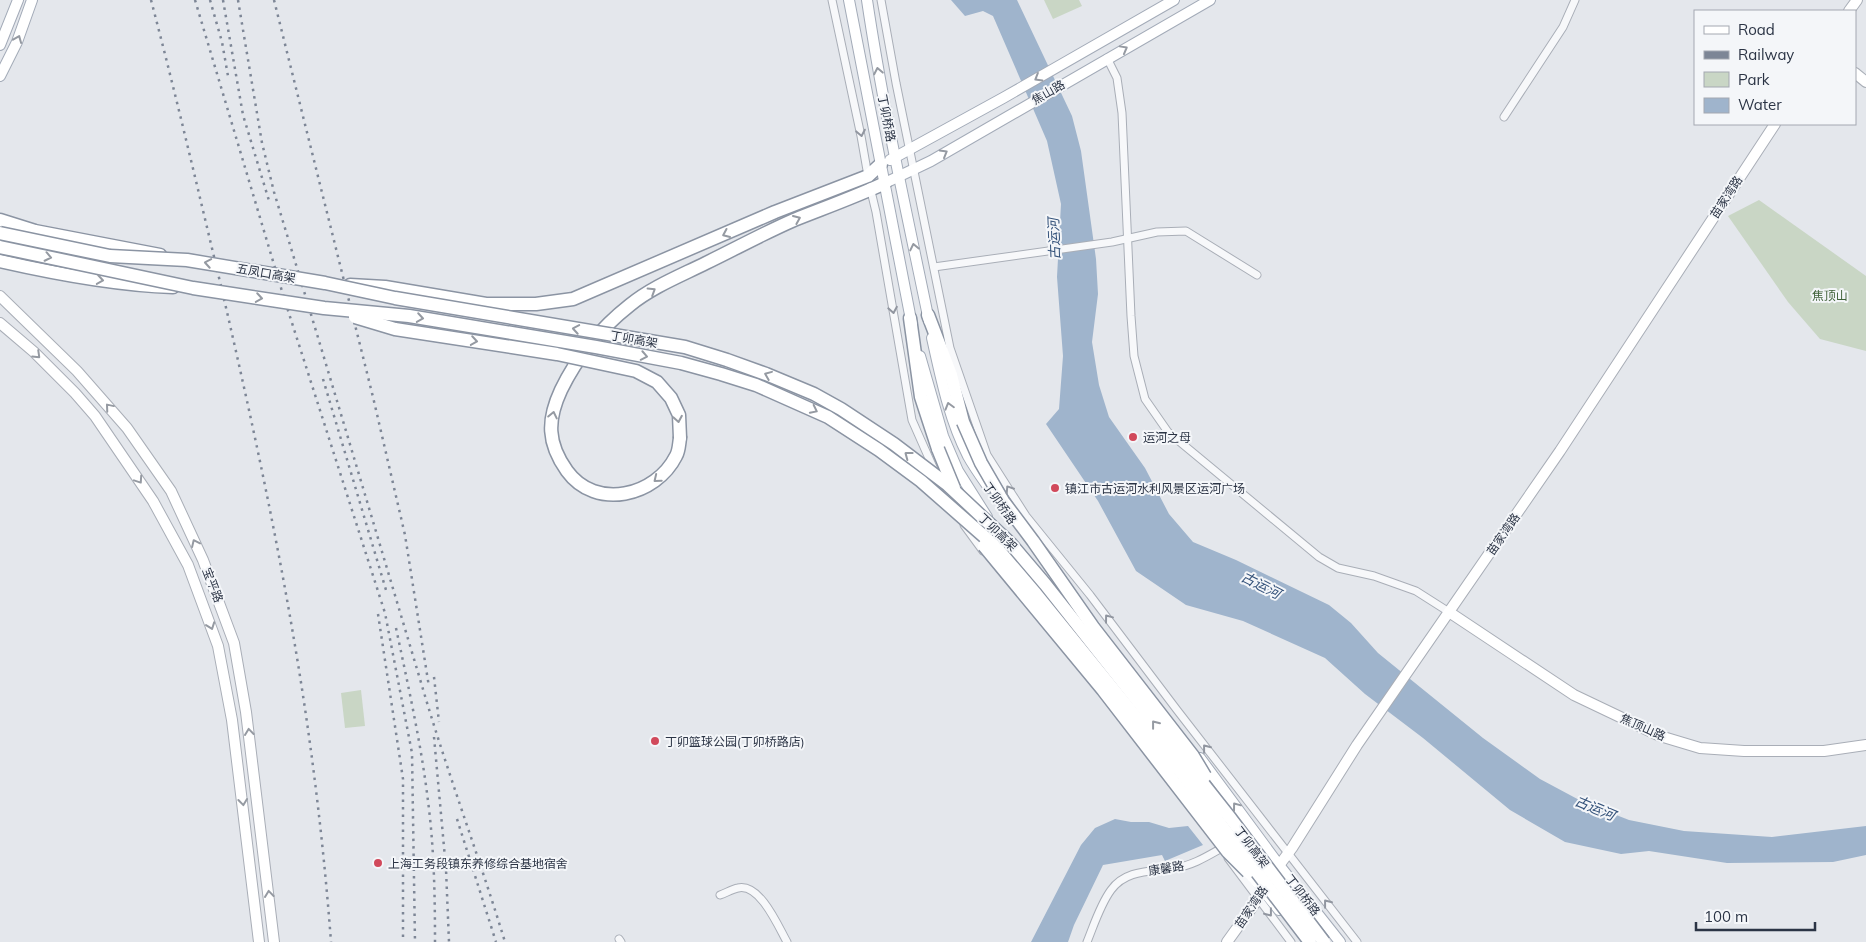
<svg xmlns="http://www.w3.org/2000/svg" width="1866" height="942" viewBox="0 0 1866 942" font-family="Mulish,'Noto Sans SC',sans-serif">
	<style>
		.green { fill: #c9d6c5 }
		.water { fill: #9fb4cc }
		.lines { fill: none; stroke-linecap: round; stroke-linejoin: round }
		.street-casing { stroke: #a9aeb7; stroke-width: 9 }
		.secondary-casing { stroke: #a9aeb7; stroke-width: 12 }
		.primary-casing { stroke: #a3abb8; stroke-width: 12 }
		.highway-casing { stroke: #8b94a3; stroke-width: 15 }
		.street { stroke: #f7f8fa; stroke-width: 7 }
		.secondary { stroke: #fff; stroke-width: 10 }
		.primary { stroke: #fff; stroke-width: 10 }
		.highway { stroke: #fff; stroke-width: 12 }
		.rail { stroke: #7d8696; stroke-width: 2.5; stroke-dasharray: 2.5 5; stroke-linecap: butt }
		.highway-bridge-casing { stroke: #8b94a3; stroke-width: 15; stroke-linecap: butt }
		.highway-bridge { stroke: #fff; stroke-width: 12 }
		.oneway { stroke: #959aa2 }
		.oneway2 { stroke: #9196a0 }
		.poi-dot { fill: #d1495b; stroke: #f4f6f9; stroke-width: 2 }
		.labels { text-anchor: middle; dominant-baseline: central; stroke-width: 4; stroke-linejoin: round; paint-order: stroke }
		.street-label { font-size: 12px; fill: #2b3445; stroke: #f4f6f9 }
		.park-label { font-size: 12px; fill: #3f6138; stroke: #f4f6f9 }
		.poi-label { font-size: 12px; fill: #2b3445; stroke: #f4f6f9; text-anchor: start }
		.water-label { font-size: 14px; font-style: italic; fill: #34527a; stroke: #f4f6f9 }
	</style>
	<rect width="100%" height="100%" fill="#e4e7ec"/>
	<g class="green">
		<polygon points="1044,0 1079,0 1082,6 1053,19"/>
		<polygon points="1759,200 1866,276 1866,351 1820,339 1788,302 1728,216"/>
		<polygon points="361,690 365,726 345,728 341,693"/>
	</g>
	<g class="water">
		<polygon points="951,0 1017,0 1072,116 1081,151 1096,259 1098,294 1092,342 1099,385 1109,417 1145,468 1169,514 1193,542 1236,560 1329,605 1351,623 1378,653 1483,738 1540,779 1583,802 1629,820 1684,831 1772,837 1866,826 1866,855 1833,862 1727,863 1649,851 1621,854 1565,842 1510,810 1423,738 1365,694 1325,658 1243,621 1186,605 1136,571 1098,501 1046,424 1059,409 1063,356 1057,277 1061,204 1047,141 993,16 983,11 965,16"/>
		<polygon points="1115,819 1131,822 1149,822 1169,828 1188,826 1203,845 1165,861 1162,855 1103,865 1074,925 1068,942 1031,942 1081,845 1095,828"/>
	</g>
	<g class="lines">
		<g class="street-casing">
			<g id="street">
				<polyline points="832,0 861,136 868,176"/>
				<polyline points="881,0 896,83 950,348 987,455 1026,516 1090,595 1177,710 1357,942"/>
				<polyline points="1107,58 1117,78 1122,113 1131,316 1134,356 1145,399 1168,432 1319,557 1338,568 1374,576 1416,591 1449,612"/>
				<polyline points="1504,117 1563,27 1575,0"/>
				<polyline points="870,187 876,212 912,420 935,472"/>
				<polyline points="934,267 1112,242 1157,232 1186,231 1257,275"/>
				<polyline points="964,525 983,551"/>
				<polyline points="1228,858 1291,942"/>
				<path d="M 720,895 C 726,893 732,889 738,888 C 760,883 778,926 787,942"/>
				<polyline points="619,939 621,942"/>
				<path d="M 1087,942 C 1094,925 1100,905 1111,890 C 1126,869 1152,872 1174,868 C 1191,866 1206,857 1220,849"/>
			</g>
		</g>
		<g class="secondary-casing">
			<g id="secondary">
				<polyline points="1849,11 1857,0"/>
				<polyline points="1855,73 1866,82"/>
				<polyline points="0,296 77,371 127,428 171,491 203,560 234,643 246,712 274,942"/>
				<polyline points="0,323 34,352 75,393 95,416 153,501 188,565 218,646 232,720 259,942"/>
				<polyline points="1449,612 1574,695 1660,736 1700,748 1744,751 1824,751 1866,745"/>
				<polyline points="1275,871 1292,848 1357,745 1560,451 1775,124"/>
				<polyline points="1227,942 1258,899 1267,883"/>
			</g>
		</g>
		<g class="primary-casing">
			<g id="primary">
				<polyline points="849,0 912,325"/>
				<path d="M 867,0 C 883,108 907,214 929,321"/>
				<polyline points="0,45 18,0"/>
				<polyline points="0,76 17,42 32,0"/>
				<polyline points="890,160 1003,98 1174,0"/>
				<polyline points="885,183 931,161 1210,0"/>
				<path d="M 932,338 C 941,378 949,419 968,456 C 974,467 982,478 989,488"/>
				<polyline points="920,356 943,436 958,471 987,517"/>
				<polyline points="1017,559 1038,588"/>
				<polyline points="1200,758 1279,865 1340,942"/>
				<polyline points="1244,867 1279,910"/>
			</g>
		</g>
		<g class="highway-casing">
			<g id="highway">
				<polyline points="0,220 35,231 160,255"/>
				<path d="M 0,261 C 57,274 115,285 173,287"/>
				<polyline points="350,285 385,287 486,304 536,304 573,299 775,212 868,176 881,164"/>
				<polyline points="928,315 951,375 963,422"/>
				<polyline points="910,318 921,397 938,449"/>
				<path d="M 680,438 C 679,444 679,451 676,456 C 656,496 596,511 567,471 C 547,443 547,420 561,390 C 577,357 602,327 630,305 C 652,287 680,276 706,263 C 735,249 764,233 794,220 C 824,208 855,197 885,183"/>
			</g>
		</g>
		<use href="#street" class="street"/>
		<use href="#secondary" class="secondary"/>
		<use href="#primary" class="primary"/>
		<use href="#highway" class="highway"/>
		<g class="rail">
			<path d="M 151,0 C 176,95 198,190 221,286 C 253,424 283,563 304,702 C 316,782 325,862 331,942"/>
			<polyline points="195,0 284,298 385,613 412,753 415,942"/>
			<polyline points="210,0 222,42 228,76"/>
			<polyline points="223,0 243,115 270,204"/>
			<path d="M 238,0 L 262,143 L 274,192 C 326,363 377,535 428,706 C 452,785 481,863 505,942"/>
			<polyline points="274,0 373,397 405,535 429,687"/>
			<polyline points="323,379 386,590"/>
			<polyline points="378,614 403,779 403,942"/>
			<path d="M 396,628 C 408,685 421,743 428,801 C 434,847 435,895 435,942"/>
			<polyline points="434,677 439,722"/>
			<polyline points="434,737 446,869 449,942"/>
			<polyline points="457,819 496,942"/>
		</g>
		<g class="highway-bridge-casing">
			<g id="highway-bridge">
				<polyline points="0,233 110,256 187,260 325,283 395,298 685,347 727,360 766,374 814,394 841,409 894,444 948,485 1011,544 1045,584 1231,819 1324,942"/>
				<polyline points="0,247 193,288 324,308 409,316 596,347 681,363 721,374 756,385 828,417 879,450 921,481 995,546 1036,594 1183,775 1310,942"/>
				<polyline points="355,317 395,329 557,354 636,371 657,382 671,398 679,415 680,438"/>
				<polyline points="963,422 981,463 1003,501 1033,541 1093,627 1193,756 1205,776"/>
				<polyline points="938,449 954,488"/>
				<polyline points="984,546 1103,690 1228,852 1248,872"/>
			</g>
		</g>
		<use href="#highway-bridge" class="highway-bridge"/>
	</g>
	<defs><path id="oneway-chevron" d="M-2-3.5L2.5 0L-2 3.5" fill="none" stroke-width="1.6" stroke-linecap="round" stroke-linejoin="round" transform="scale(1.25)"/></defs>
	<g class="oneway">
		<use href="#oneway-chevron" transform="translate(18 39) rotate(-68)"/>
		<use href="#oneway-chevron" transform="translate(1124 49) rotate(-29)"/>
		<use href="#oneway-chevron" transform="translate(878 71) rotate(-101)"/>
		<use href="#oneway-chevron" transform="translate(1038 78) rotate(149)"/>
		<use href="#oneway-chevron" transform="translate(944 153) rotate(-30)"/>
		<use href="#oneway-chevron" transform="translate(797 219) rotate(-23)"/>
		<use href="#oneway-chevron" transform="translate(726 234) rotate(156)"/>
		<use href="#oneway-chevron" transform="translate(914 247) rotate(-102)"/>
		<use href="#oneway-chevron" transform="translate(48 257) rotate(12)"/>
		<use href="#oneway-chevron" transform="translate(208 263) rotate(-170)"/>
		<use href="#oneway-chevron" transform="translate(100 280) rotate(9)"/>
		<use href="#oneway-chevron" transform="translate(652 291) rotate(-32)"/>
		<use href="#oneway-chevron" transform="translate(259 298) rotate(9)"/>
		<use href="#oneway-chevron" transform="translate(420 318) rotate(9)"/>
		<use href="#oneway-chevron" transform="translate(576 329) rotate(-170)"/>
		<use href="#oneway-chevron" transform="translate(474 341) rotate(9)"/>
		<use href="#oneway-chevron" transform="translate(37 355) rotate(44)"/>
		<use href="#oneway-chevron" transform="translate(644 356) rotate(11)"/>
		<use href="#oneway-chevron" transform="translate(768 375) rotate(-158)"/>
		<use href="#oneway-chevron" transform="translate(949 406) rotate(-106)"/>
		<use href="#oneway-chevron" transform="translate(109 407) rotate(-130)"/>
		<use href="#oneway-chevron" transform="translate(814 410) rotate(26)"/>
		<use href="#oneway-chevron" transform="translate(553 415) rotate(-78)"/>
		<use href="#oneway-chevron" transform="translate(678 419) rotate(80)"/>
		<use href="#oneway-chevron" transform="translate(908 455) rotate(-143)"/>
		<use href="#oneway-chevron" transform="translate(657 479) rotate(141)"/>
		<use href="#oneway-chevron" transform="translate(139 480) rotate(56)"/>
		<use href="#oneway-chevron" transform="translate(195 543) rotate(-115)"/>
		<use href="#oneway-chevron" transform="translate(211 626) rotate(70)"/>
		<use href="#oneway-chevron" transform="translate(1155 724) rotate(-128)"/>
		<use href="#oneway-chevron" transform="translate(249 732) rotate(-97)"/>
		<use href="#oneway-chevron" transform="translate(243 802) rotate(83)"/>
		<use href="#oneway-chevron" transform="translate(1236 806) rotate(-127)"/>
		<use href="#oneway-chevron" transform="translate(269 894) rotate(-97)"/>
	</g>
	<g class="oneway2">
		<use href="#oneway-chevron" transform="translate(861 133) rotate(79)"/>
		<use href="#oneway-chevron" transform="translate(893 310) rotate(80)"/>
		<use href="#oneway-chevron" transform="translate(1009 489) rotate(-123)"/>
		<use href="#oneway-chevron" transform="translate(1108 618) rotate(-127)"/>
		<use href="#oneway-chevron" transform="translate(1206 748) rotate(-128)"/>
		<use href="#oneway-chevron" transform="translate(1327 903) rotate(-128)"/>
		<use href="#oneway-chevron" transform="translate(1269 913) rotate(52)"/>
	</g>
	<g class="poi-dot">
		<circle cx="1133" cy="437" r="5"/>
		<circle cx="1055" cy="488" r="5"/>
		<circle cx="655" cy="741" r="5"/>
		<circle cx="378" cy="863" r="5"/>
	</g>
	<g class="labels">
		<g class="street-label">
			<text transform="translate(1048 92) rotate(-30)">焦山路</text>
			<text transform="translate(887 118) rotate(79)">丁卯桥路</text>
			<text transform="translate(1726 197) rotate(-57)">苗家湾路</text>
			<text transform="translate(266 273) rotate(10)">五凤口高架</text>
			<text transform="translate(634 339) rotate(10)">丁卯高架</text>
			<text transform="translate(1000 503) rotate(55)">丁卯桥路</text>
			<text transform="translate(998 532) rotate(44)">丁卯高架</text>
			<text transform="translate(1503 534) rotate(-55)">苗家湾路</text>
			<text transform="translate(213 585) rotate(69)">宝平路</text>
			<text transform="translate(1643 727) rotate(24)">焦顶山路</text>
			<text transform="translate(1252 847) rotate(53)">丁卯高架</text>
			<text transform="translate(1166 868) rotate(-9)">康馨路</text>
			<text transform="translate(1303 895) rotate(52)">丁卯桥路</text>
			<text transform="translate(1251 907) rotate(-56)">苗家湾路</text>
		</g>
		<g class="park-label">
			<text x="1830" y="295">焦顶山</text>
		</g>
		<g class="poi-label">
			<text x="1143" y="437">运河之母</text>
			<text x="1065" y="488">镇江市古运河水利风景区运河广场</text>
			<text x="665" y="741">丁卯篮球公园(丁卯桥路店)</text>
			<text x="388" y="863">上海工务段镇东养修综合基地宿舍</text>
		</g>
		<g class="water-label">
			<text transform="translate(1054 239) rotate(-92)">古运河</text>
			<text transform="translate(1261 585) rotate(27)">古运河</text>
			<text transform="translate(1595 808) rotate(23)">古运河</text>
		</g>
	</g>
	<rect x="1694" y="10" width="162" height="115" fill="#f4f6f9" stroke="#a4a8b1"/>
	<rect x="1704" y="26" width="25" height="8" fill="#ffffff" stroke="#a4a8b1"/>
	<text x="1738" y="35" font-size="15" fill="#2b3445">Road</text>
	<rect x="1704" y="51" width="25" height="8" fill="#7d8696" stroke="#a4a8b1"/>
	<text x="1738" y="60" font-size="15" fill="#2b3445">Railway</text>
	<rect x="1704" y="72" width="25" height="15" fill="#c9d6c5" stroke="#a4a8b1"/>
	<text x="1738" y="85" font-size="15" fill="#2b3445">Park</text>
	<rect x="1704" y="98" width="25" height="15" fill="#9fb4cc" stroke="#a4a8b1"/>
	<text x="1738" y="110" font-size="15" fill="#2b3445">Water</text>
	<path d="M1696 922v8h119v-8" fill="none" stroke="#2b3445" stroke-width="2.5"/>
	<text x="1704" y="922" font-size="15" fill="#2b3445" stroke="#f4f6f9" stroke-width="4" paint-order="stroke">100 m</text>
</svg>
